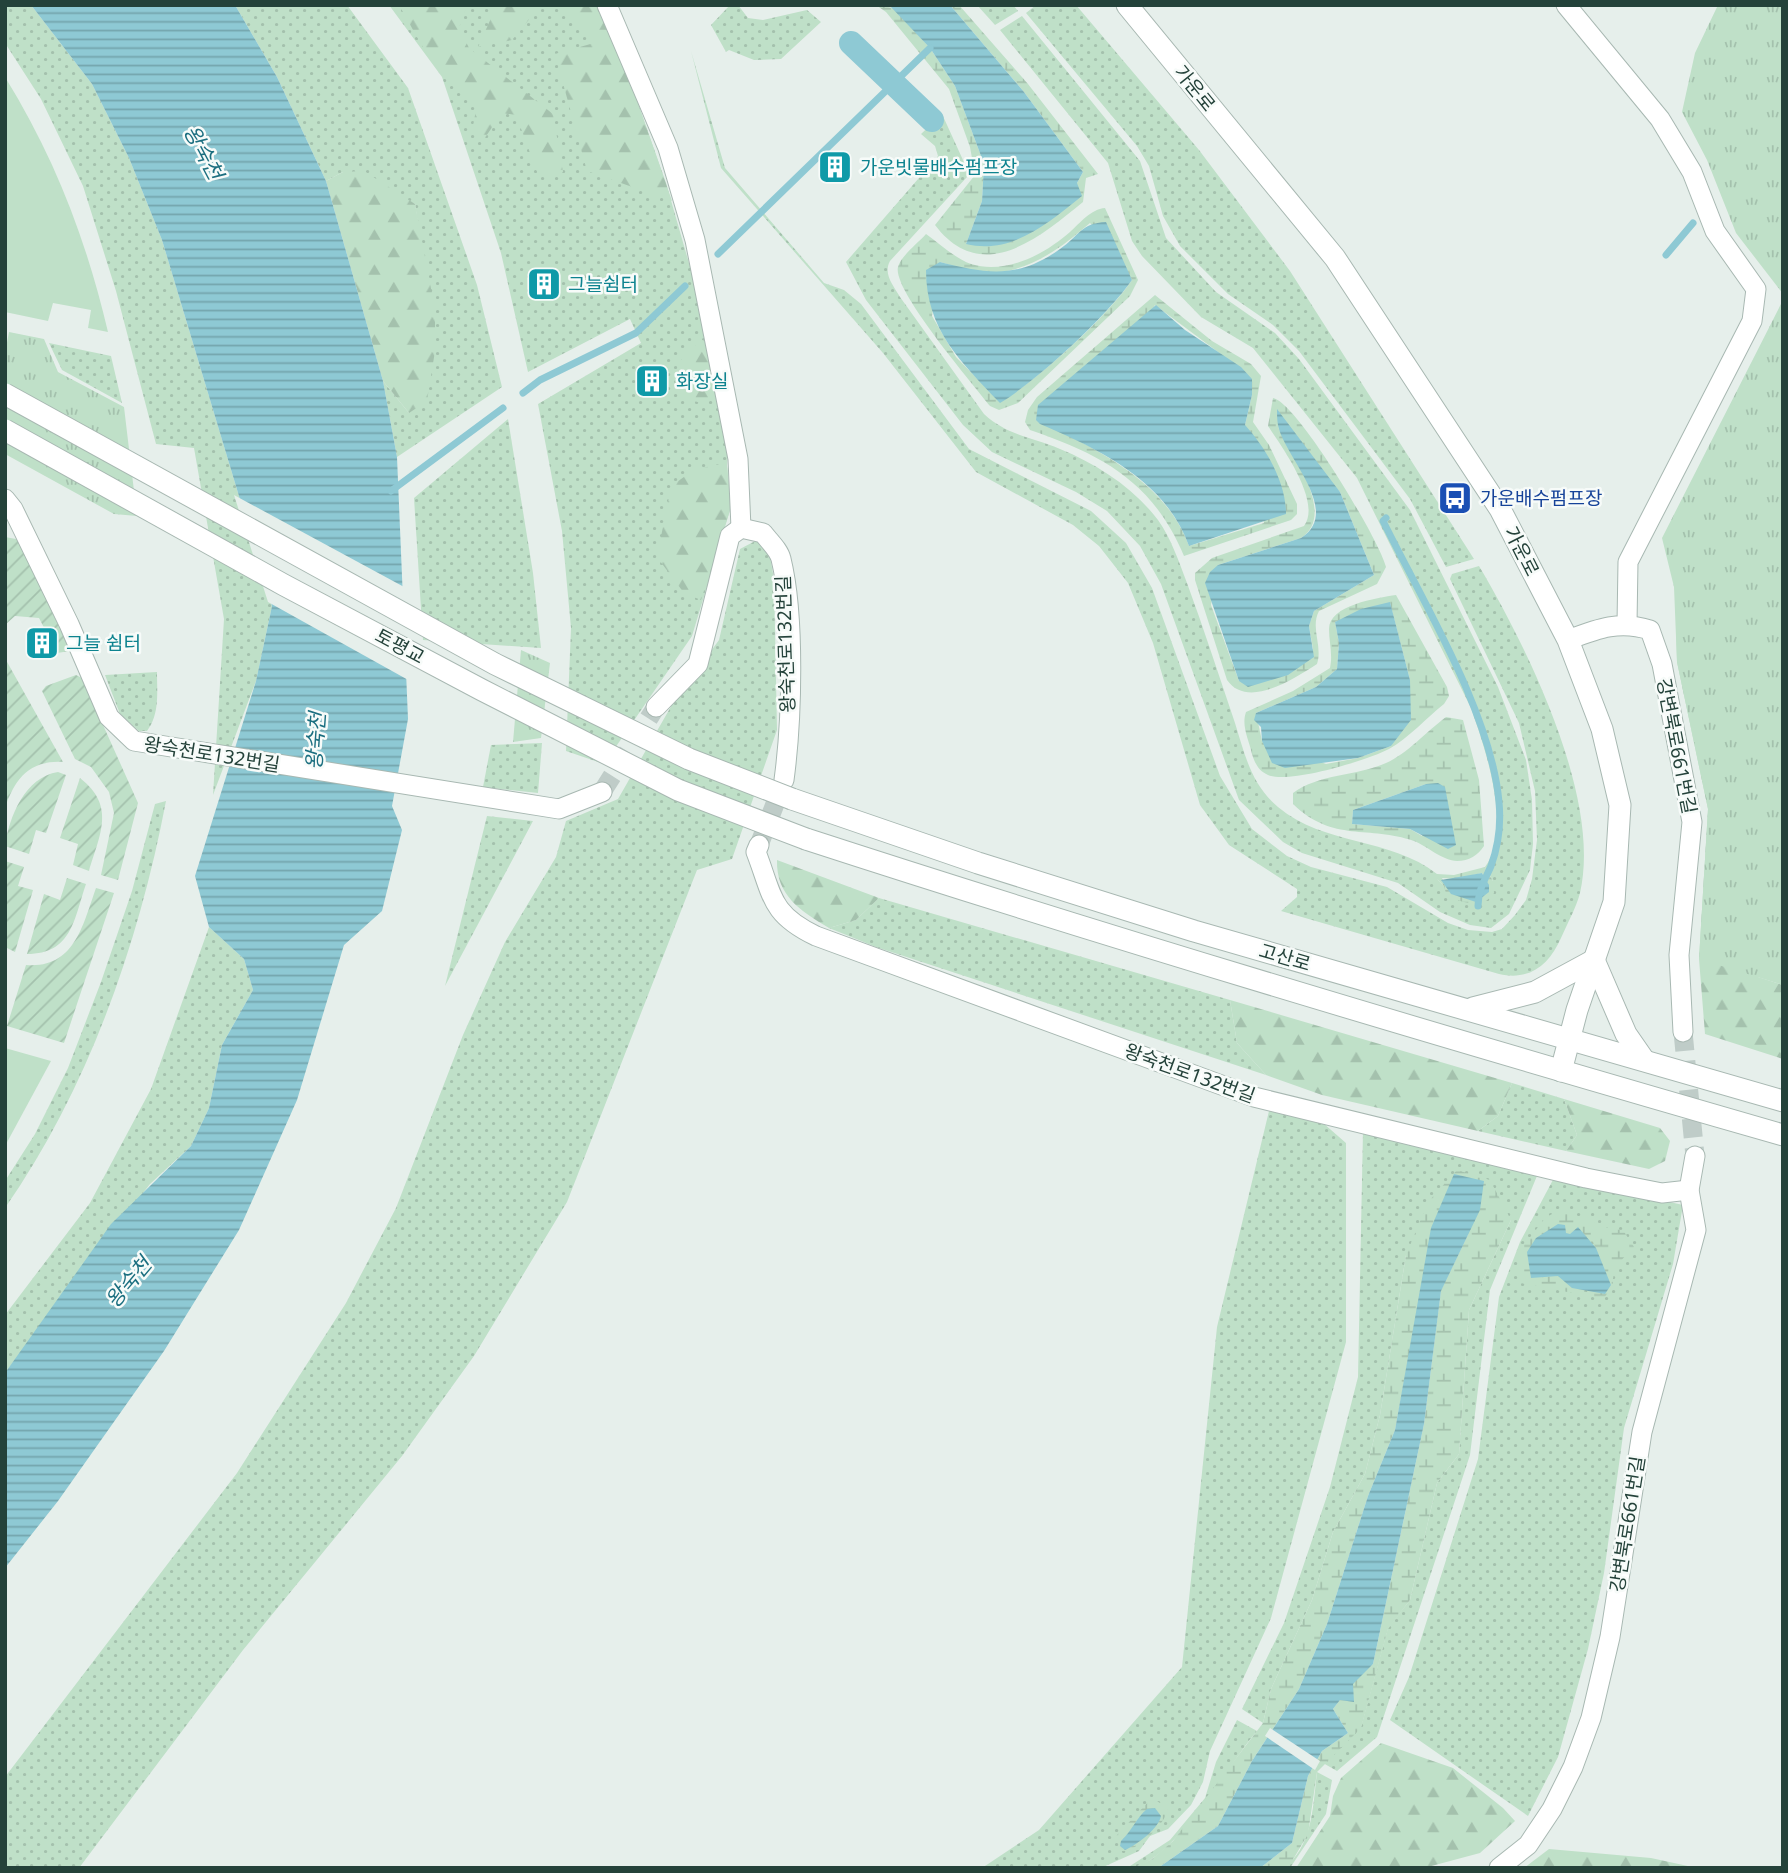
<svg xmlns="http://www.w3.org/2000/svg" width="1788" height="1873" viewBox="0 0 1788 1873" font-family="'Noto Sans','Noto Sans KR',sans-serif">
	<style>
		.grass { fill: url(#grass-dots) }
		.forest { fill: url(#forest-firs) }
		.wetland { fill: url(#wetland-marsh); fill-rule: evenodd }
		.park { fill: url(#park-tufts) }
		.garden { fill: url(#garden-furrows) }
		.pitch { fill: #bfe0c8 }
		.water { fill: url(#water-rules) }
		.pier { fill: #e6efeb }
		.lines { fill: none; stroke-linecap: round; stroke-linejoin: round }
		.stream { stroke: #8ec9d4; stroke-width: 7 }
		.canal { stroke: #8ec9d4; stroke-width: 24 }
		.minor-tunnel { stroke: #bfccc8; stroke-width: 19; stroke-dasharray: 19 10; stroke-linecap: butt }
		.minor-casing { stroke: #a8b8b2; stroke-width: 21 }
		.tertiary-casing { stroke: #a8b8b2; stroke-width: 23 }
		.minor { stroke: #fff; stroke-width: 19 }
		.tertiary { stroke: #fff; stroke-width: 21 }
		.tertiary-bridge-casing { stroke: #a8b8b2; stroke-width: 23; stroke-linecap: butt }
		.tertiary-bridge { stroke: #fff; stroke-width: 21 }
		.labels { text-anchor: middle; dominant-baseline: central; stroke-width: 5; stroke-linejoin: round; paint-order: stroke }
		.street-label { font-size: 19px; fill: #24423a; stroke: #f7fbf9 }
		.culture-label { font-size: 19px; fill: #0d838f; stroke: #f7fbf9; text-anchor: start }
		.transit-label { font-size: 19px; fill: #164399; stroke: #f7fbf9; text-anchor: start }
		.water-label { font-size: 21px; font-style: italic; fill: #1c6f80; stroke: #f7fbf9 }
	</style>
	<defs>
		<pattern id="grass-dots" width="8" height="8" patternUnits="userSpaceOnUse" patternTransform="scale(1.75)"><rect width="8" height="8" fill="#bfe0c8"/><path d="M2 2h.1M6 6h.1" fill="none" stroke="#a4c1ad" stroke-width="1.8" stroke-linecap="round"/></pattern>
		<pattern id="forest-firs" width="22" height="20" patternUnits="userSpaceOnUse" patternTransform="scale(1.75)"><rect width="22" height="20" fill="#bfe0c8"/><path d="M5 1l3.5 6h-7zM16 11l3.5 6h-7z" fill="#a4c1ad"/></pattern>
		<pattern id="wetland-marsh" width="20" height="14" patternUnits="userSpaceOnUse" patternTransform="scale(1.75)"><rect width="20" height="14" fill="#bfe0c8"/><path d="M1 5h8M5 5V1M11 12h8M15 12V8" fill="none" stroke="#a4c1ad"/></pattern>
		<pattern id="park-tufts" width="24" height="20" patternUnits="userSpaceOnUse" patternTransform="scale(1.75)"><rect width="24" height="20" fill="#bfe0c8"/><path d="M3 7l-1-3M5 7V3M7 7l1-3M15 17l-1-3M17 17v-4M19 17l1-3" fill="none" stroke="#a4c1ad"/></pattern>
		<pattern id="garden-furrows" width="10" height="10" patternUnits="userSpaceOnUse" patternTransform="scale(1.75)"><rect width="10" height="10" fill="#bfe0c8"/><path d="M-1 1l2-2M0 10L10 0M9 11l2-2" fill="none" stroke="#a4c1ad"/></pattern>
		<pattern id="water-rules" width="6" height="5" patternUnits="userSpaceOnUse" patternTransform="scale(1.75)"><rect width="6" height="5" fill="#8ec9d4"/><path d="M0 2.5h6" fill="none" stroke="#74a5ad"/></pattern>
	</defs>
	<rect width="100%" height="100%" fill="#e6efeb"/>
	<g class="grass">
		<polygon points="5,5 31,5 92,84 129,158 162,240 272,606 256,681 213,795 224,619 194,448 156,444 116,291 83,186 41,99 5,43"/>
		<polygon points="235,5 347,5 408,88 477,285 502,387 397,457 383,381 409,413 422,251 415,204 343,172 326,181 277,77"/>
		<polygon points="389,5 598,5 622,58 666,183 707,326 729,435 727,466 731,507 692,636 604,764 566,751 571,628 562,531 538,404 641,343 630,319 528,372 501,253 442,77"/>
		<polygon points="730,5 738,5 748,18 763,20 807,10 821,22 781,59 754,60 729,50 726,52 711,25"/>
		<polygon points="977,5 1013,5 1018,11 995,25"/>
		<polygon points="1036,5 1076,5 1199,150 1290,271 1474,559 1446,567 1410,499 1299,351 1273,325 1228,294 1180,246 1163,216 1149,166 1137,146 1026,13"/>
		<path d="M 1022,16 L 1140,161 L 1166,238 L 1216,292 L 1275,333 L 1299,359 L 1410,510 L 1498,687 L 1526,760 L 1532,800 L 1533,844 L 1530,870 L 1509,914 L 1491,928 L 1470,925 L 1440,912 L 1398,883 L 1302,853 L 1283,842 L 1239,800 L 1161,584 L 1140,546 L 1107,511 L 1076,492 L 992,452 L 963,425 L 866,300 L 846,262 L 938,156 L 935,146 L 921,134 L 942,114 L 968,171 L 967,177 L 890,261 C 883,274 893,285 900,297 L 984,414 C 1008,436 1032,437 1060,449 C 1097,464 1134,488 1158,520 C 1171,538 1179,562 1187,583 C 1204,629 1219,676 1235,723 C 1245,755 1251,784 1278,807 C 1324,846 1390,837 1437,874 L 1437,879 L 1444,886 L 1493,881 L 1485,867 C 1513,829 1485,748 1471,708 L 1357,478 L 1253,348 L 1201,317 L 1142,256 L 1132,241 L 1108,163 L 1000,30 Z"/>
		<path d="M 691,51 L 725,168 L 824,283 L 844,290 L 861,304 L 969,449 L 1091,511 L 1126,543 L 1152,588 L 1220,776 L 1252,829 L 1287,856 L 1311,867 L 1387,887 L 1448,923 L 1468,930 L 1492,932 L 1502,929 L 1515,915 L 1526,900 L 1532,879 L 1537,840 L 1535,791 L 1519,723 L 1450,579 L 1452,574 L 1479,566 C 1527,647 1602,798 1580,893 C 1576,908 1567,924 1561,938 C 1549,965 1530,981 1499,974 L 1281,911 L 1297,897 L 1297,889 L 1229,845 L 1200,805 L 1153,643 L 1128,583 L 1099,546 L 1073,525 L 976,472 L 883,353 L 721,168 Z"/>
		<polygon points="49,343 111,356 122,403 62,370"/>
		<polygon points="508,419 533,573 541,648 423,640 414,498"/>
		<polygon points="757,540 769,551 774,579 777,730 732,859 697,870 567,1202 474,1356 402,1456 243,1650 79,1868 5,1868 5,1777 237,1473 346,1303 396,1208 463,1035 505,942 556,857 566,821 618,799 673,703 719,640 740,549"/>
		<path d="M 157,672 C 157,692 160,714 147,731 L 139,731 L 120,714 L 105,675 Z"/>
		<polygon points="542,743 538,793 483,787 491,745"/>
		<path d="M 166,801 C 139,943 88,1089 5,1208 L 5,1181 L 35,1134 L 68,1068 L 101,982 L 132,891 L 155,804 Z"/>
		<polygon points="487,816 533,821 445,986"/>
		<polygon points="879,898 1230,1000 1237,1043 1266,1075 876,947 829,928 856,920"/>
		<polygon points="209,927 244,959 253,990 222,1045 209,1108 191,1146 150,1184 5,1373 5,1315 90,1203 151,1089"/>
		<polygon points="1512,1083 1564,1099 1577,1135 1566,1151 1478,1131 1498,1116"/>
		<polygon points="1269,1111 1323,1123 1346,1143 1346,1342 1271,1618 1210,1751 1203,1782 1191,1805 1168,1829 1150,1836 1139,1851 1101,1868 982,1868 1039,1830 1182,1667 1217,1327"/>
		<polygon points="1363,1131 1539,1171 1490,1290 1470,1455 1377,1737 1337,1771 1323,1763 1361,1727 1388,1628 1410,1600 1437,1483 1459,1454 1469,1310 1511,1220 1406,1255 1380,1415 1365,1474 1333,1532 1312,1600 1271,1689 1263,1723 1242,1709 1284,1623 1330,1487 1358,1377"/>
		<polygon points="1555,1176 1683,1205 1673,1264 1624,1428 1604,1573 1588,1649 1558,1757 1528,1816 1390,1720 1409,1677 1478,1459 1499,1297 1520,1242"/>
		<path d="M 1237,1720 L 1257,1731 C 1229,1763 1171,1868 1127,1868 L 1170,1840 L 1205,1798 L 1216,1762 Z"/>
		<path d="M 1317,1772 L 1332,1780 L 1326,1814 L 1290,1868 L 1284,1868 C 1313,1846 1313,1805 1317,1772 Z"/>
	</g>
	<g class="forest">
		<path d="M 399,5 L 467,5 L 459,28 L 469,48 L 553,114 L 563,172 L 539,177 L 516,115 L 502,113 L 484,139 L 472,132 L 477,104 C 438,82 421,43 399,5 Z"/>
		<polygon points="497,5 541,5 512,40 478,47"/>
		<polygon points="555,5 595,5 622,58 672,201 587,171 555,54 594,43"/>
		<polygon points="364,171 415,204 435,310 435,351 427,401 409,413 383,381 326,181 343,172"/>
		<polygon points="702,340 710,342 720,388 703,404 681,396 673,377 684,354"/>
		<polygon points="720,464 727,466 731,507 701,600 684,593 657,557 671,486 694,470"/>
		<polygon points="1714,624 1758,977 1783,985 1783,1059 1705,1034 1699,959 1708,809 1677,662 1676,625"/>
		<path d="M 777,860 L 879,898 L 856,920 L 829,928 C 801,911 776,896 777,860 Z"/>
		<polygon points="1230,1000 1512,1083 1498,1116 1478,1131 1322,1095 1266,1075 1237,1043"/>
		<polygon points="1564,1099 1660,1128 1670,1141 1665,1161 1649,1169 1566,1151 1577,1135"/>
		<polygon points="1381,1743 1453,1768 1503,1808 1515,1821 1480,1853 1424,1868 1296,1868 1330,1816 1333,1796 1341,1778"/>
		<polygon points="1549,1849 1651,1858 1697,1868 1524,1868"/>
	</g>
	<g class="wetland">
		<path d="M 876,5 L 894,8 L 930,48 L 955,86 L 984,164 L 982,201 L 966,244 L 1077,183 L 1083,172 L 1024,92 L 950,5 L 959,5 L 1028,84 L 1098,174 L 1086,178 L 1083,202 C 1040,237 982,287 935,225 L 975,175 L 970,147 L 949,89 L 886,12 Z"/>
		<path d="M 1105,208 L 1138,280 L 1130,296 L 1018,403 L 999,410 L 990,406 C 974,385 892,290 898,267 C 901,256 918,243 926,234 C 940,244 956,259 971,264 C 1006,275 1045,254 1070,232 C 1080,223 1091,209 1105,208 ZM 1090,223 L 1119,255 L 1132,280 C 1108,316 1037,381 1000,402 L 956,357 L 932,316 L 940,262 C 955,266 973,274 988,273 C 1029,272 1060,249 1090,223 Z"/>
		<path d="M 1155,295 L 1212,341 L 1251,364 L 1261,376 L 1253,422 L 1269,445 L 1297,504 L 1297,514 L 1291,520 L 1184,556 C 1153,482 1103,455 1030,430 L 1025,422 L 1028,410 L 1037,397 ZM 1155,305 L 1222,355 L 1252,395 L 1245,425 L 1264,523 L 1189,546 C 1171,496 1126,466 1081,442 Z"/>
		<path d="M 1273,398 C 1297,402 1380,541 1386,567 L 1377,584 L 1319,611 C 1310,628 1323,646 1317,664 C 1295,678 1248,710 1227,680 L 1195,580 L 1195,573 L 1212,558 L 1304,526 C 1322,502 1282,447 1268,426 ZM 1278,427 L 1340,492 L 1374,575 L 1314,611 L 1309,626 L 1313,649 L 1239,681 L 1211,605 L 1218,565 L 1301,538 C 1337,515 1292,454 1278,427 Z"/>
		<path d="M 1396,595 L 1447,687 L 1449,696 L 1444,704 C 1426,718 1409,738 1389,749 C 1368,760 1290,784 1268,775 C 1259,771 1255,764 1252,754 C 1249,740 1241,726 1246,712 L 1293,691 L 1330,668 C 1333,654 1329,643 1329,629 C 1329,605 1377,598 1396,595 ZM 1390,603 L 1410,680 L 1391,746 L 1358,758 L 1326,764 L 1262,741 L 1256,713 L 1316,687 L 1337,669 L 1339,643 L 1335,622 Z"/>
		<path d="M 1446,717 L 1463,720 L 1479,780 L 1484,846 C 1478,855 1469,861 1457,861 C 1443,861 1427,846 1414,841 C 1369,825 1333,843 1293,804 L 1293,793 C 1318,774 1357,776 1386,763 C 1407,754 1427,731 1446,717 ZM 1426,784 L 1422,836 L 1410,829 L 1352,824 L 1353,810 Z"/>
		<path d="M 1485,867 L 1493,881 L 1494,893 C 1481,911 1466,902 1447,897 L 1444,886 L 1437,879 L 1437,874 L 1454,875 ZM 1482,873 C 1489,884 1491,889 1482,899 L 1451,894 L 1442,878 L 1455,879 Z"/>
		<polygon points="1457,1170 1490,1180 1511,1220 1469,1310 1459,1454 1437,1483 1410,1600 1388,1629 1361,1728 1317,1772 1308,1834 1291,1863 1284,1868 1260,1868 1292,1843 1308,1776 1322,1751 1348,1733 1333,1709 1359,1675 1373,1664 1424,1424 1441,1290 1480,1210 1422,1286 1395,1430 1368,1496 1327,1624 1299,1689 1252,1761 1218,1826 1158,1868 1133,1868 1152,1859 1173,1841 1263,1723 1271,1689 1312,1600 1333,1532 1365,1474 1380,1415 1406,1255 1428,1202"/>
		<path d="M 1559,1210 C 1582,1215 1600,1229 1623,1230 L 1634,1247 C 1623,1258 1611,1269 1613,1286 L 1603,1299 L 1521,1283 L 1521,1249 L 1545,1218 ZM 1575,1227 L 1593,1242 L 1611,1285 C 1585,1300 1579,1289 1558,1276 L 1531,1278 L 1566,1233 L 1570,1234 Z"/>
		<path d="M 1152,1798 L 1168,1808 C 1167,1823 1136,1853 1121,1851 L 1116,1836 ZM 1160,1822 L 1135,1846 L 1121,1841 L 1131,1832 Z"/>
	</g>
	<g class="park">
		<polygon points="1718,5 1783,5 1783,294 1736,233 1707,160 1682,112 1695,53"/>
		<polygon points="1783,300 1783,985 1699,959 1708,809 1677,662 1674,587 1662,538"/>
		<polygon points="9,332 44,339 58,372 124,407 137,516 114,514 5,454 5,353"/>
		<polygon points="521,650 550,663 541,738 513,742"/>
	</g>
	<g class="garden">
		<polygon points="5,537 16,539 23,547 70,651 57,653 39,618 15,616 5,625"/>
		<path d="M 6,660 L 63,762 C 30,760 15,778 5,808 Z"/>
		<polygon points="76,675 82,678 138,803 118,880 101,875 114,813 109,792 91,767 75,759 42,691 46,686"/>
		<path d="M 58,772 L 66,775 L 46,833 L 36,830 L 29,854 L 5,846 C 9,817 25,777 58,772 Z"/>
		<path d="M 80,778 C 116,806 100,834 89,871 L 73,865 L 78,844 L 60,838 Z"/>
		<polygon points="5,861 24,867 18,886 33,890 15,952 5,947"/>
		<path d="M 67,878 L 86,884 C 74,919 72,954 27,954 L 44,894 L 60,900 Z"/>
		<path d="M 96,888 L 114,893 L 64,1043 L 7,1026 L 26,965 C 75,969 83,924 96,888 Z"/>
	</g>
	<g class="pitch">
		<path d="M 5,77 C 55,158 86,239 108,332 L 88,328 L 91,310 L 53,303 L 48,321 L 5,312 Z"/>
		<polygon points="5,1048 51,1061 5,1146"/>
	</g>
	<g class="water">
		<polygon points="31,5 235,5 277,77 326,181 383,381 397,457 408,719 392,806 402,830 382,911 344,945 297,1100 239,1230 164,1351 58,1501 5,1568 5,1373 111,1224 191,1146 209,1108 222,1045 253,990 244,959 209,927 195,876 256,681 272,606 162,240 129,158 92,84"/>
		<path d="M 889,5 L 950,5 L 1024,92 L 1083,172 L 1077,183 L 1082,196 C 1048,223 1012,255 966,244 L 982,201 L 984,164 L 955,86 L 930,48 Z"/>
		<path d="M 1106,222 L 1132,280 C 1107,316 1037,381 1000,403 C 961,362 926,330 926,270 L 940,262 C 987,274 1018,279 1060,249 C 1079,236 1081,223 1106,222 Z"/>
		<path d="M 1156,305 L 1185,330 L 1241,367 L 1252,379 L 1252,395 L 1245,425 C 1266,448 1286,482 1286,514 L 1189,546 C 1166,481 1099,449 1040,424 L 1036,420 L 1038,405 Z"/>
		<path d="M 1277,409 L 1340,492 L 1374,575 L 1314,611 L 1309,626 L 1314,657 L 1288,675 L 1248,687 L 1239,681 L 1205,583 L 1210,572 L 1218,565 L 1301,538 C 1343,511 1284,457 1278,425 C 1277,420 1277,414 1277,409 Z"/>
		<polygon points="1390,602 1410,680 1411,720 1391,746 1358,758 1285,768 1272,763 1262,741 1261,727 1254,720 1256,713 1316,687 1337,669 1339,643 1335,622 1361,609"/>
		<polygon points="1438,783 1445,787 1456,845 1448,849 1410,829 1352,824 1353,810 1426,784"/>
		<polygon points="1482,873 1489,885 1489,892 1476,902 1451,894 1441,880"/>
		<polygon points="1454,1174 1484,1181 1480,1210 1441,1291 1424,1424 1373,1664 1353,1684 1354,1702 1340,1700 1333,1709 1348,1733 1322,1751 1308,1776 1292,1843 1260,1868 1158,1868 1218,1826 1252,1761 1299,1689 1327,1624 1368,1496 1395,1430 1431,1228"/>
		<polygon points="1558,1224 1565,1225 1566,1233 1570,1234 1578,1227 1596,1248 1611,1285 1605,1294 1572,1288 1558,1276 1531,1278 1527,1252 1536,1238"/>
		<path d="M 1155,1808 L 1161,1816 C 1159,1828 1137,1845 1125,1850 L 1120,1846 L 1121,1841 C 1132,1831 1136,1818 1147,1809 Z"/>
	</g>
	<g class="pier">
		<polygon points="234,495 406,588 410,681 268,602"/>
		<polygon points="1270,1728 1320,1761 1315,1770 1265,1736"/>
	</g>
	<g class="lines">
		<g class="stream">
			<polyline points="718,254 930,48"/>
			<polyline points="1666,255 1693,223"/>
			<polyline points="523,393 540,380 636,333 685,286"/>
			<polyline points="391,491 503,408"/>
			<path d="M 1386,518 L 1383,521 C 1423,602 1491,713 1499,802 C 1501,823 1498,847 1491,866 C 1485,880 1478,890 1478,906"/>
		</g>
		<polyline class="canal" points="851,43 932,120"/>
		<g class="minor-tunnel">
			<polyline points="602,792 656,707"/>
			<polyline points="759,845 784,781"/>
			<polyline points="1683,1032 1695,1156"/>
		</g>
		<g class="minor-casing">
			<g id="minor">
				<polyline points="607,5 668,148 695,240 738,459 741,528"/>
				<polyline points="1566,5 1660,119 1692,172 1715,231 1756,289 1752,321 1628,562 1627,624"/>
				<polyline points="5,499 13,509 69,624 109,717 134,741 559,809 602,792"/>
				<path d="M 1568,640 C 1597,629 1619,620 1650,630 L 1662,664 L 1692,822 L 1679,955 L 1683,1032"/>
				<path d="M 656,707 L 698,664 L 730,536 L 741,528 L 763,533 C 769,541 779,550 781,559 C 795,616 792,721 784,780"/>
				<path d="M 759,845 L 756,852 C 773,896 770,914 816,936 L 1254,1097 L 1586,1178 L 1662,1193 L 1689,1190"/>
				<polyline points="1499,1868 1528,1845 1552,1809 1573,1767 1591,1718 1610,1637 1642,1432 1696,1230 1689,1190 1695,1156"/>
			</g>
		</g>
		<g class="tertiary-casing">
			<g id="tertiary">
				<polyline points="1127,5 1335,258 1500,509 1568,640 1602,729 1620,805 1614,902 1577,1010 1561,1071"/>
				<polyline points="792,799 978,863 1194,931 1783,1101"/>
				<path d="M 806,839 C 1129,944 1456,1041 1783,1135"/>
				<polyline points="1594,960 1626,1034 1644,1060"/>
				<polyline points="1473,1008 1535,992 1594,960"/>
			</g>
		</g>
		<use href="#minor" class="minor"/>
		<use href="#tertiary" class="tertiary"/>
		<g class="tertiary-bridge-casing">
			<g id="tertiary-bridge">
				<polyline points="5,394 495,664 689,759 792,799"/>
				<polyline points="5,430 284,585 482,690 678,790 806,839"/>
			</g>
		</g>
		<use href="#tertiary-bridge" class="tertiary-bridge"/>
	</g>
	<defs>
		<g id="building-square" transform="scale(1.75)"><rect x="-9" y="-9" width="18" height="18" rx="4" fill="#0f9aa8" stroke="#f7fbf9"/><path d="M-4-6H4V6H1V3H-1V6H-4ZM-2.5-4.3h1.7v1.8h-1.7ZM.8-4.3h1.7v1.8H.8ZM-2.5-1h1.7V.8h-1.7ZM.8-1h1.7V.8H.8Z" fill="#fff"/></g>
		<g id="bus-square" transform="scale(1.75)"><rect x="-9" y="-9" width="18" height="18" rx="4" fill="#1a4fb4" stroke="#f7fbf9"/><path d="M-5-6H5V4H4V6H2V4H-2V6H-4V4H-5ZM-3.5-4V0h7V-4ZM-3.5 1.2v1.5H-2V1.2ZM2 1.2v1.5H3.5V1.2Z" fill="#fff"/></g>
	</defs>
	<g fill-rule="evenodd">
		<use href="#building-square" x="835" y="167"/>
		<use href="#building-square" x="544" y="284"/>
		<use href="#building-square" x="652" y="381"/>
		<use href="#bus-square" x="1455" y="498"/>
		<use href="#building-square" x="42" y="643"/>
	</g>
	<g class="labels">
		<g class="street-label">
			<text transform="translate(1195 88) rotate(51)">가운로</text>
			<text transform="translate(1522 551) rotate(63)">가운로</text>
			<text transform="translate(785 644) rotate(-92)">왕숙천로132번길</text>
			<text transform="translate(400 646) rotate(28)">토평교</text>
			<text transform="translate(1677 746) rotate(79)">강변북로661번길</text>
			<text transform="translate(212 754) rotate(9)">왕숙천로132번길</text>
			<text transform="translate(1285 957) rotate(16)">고산로</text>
			<text transform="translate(1190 1073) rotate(20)">왕숙천로132번길</text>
			<text transform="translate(1627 1524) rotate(-81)">강변북로661번길</text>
		</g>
		<g class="culture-label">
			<text x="860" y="167">가운빗물배수펌프장</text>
			<text x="568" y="284">그늘쉼터</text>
			<text x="676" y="381">화장실</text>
			<text x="66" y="643">그늘 쉼터</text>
		</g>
		<g class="transit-label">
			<text x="1480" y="498">가운배수펌프장</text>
		</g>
		<g class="water-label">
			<text transform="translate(204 152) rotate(62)">왕숙천</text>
			<text transform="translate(315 741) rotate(-86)">왕숙천</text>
			<text transform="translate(128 1282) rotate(-50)">왕숙천</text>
		</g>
	</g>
	<rect width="1788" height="1873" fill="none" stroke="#24423a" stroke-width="14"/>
</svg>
